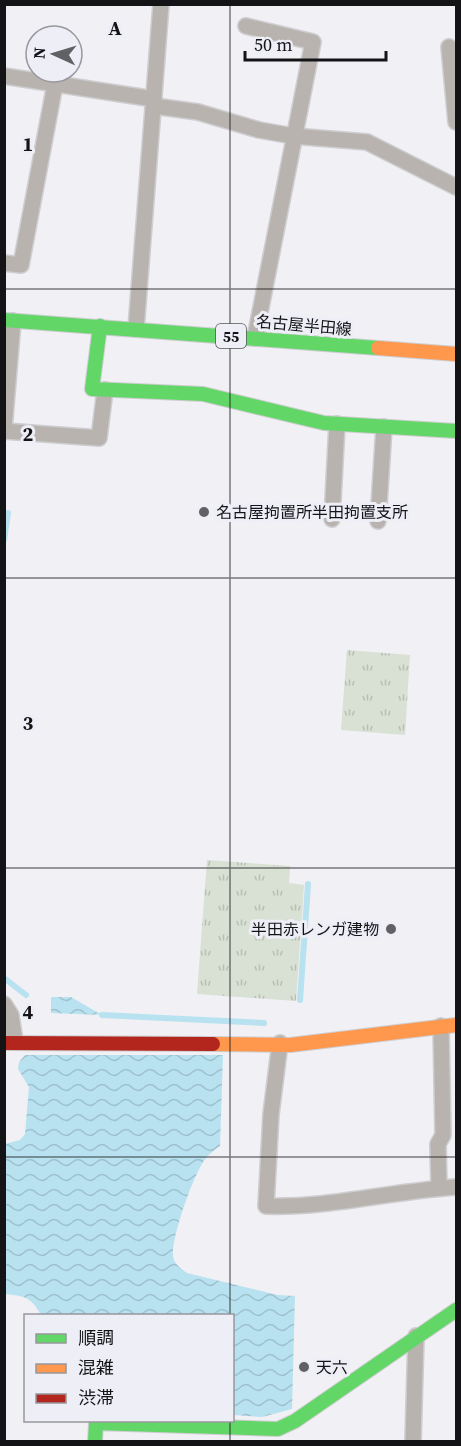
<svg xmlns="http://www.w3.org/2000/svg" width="461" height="1446" viewBox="0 0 461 1446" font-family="'Source Serif 4','Noto Sans JP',serif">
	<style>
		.grass { fill: url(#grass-tufts) }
		.water { fill: url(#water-waves) }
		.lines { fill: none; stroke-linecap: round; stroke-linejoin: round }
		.stream { stroke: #b9e2f0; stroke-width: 6 }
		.street-casing { stroke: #ceced1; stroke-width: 18 }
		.fast-casing { stroke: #ceced1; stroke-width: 16 }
		.slow-casing { stroke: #ceced1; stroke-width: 16 }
		.jam-casing { stroke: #ceced1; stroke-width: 16 }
		.street { stroke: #b8b3ae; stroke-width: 15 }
		.fast { stroke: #63d668; stroke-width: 14 }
		.slow { stroke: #ff974d; stroke-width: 14 }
		.jam { stroke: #b3261e; stroke-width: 14 }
		.grid { fill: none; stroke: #141417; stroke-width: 1.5; stroke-opacity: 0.55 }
		.poi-dot { fill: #616165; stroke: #eeeef7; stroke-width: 2 }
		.labels { text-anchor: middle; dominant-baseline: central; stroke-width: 6; stroke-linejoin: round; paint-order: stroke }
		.shield { fill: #eeeef7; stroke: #55555a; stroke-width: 1.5 }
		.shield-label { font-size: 15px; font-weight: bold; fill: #141417 }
		.street-label { font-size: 16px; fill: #141417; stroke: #eeeef7 }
		.poi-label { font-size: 16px; fill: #141417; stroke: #eeeef7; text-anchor: start }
		.grid-label { font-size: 20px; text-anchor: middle; font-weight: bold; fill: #141417; stroke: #eeeef7; stroke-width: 6; stroke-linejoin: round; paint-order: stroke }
	</style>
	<defs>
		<pattern id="grass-tufts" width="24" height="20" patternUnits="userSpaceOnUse" patternTransform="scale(1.5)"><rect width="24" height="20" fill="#d8e1d4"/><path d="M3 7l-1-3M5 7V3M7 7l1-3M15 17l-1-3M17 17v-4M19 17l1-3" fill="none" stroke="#b8c0b5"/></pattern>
		<pattern id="water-waves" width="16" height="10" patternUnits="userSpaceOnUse" patternTransform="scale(1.5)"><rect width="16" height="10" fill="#b9e2f0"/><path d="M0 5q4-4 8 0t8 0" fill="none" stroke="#9ec1cd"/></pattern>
	</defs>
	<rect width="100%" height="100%" fill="#f0f0f5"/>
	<g class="grass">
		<polygon points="347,650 410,655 405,735 341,730"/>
		<polygon points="207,860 290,866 289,883 304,885 296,1001 197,994"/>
	</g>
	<g class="water">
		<polygon points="51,997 71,997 102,1015 51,1013"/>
		<path d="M 25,1055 L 223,1055 L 220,1146 C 215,1150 209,1154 206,1158 C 194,1172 171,1238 173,1256 C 174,1264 181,1269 187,1273 L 278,1295 L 295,1296 L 292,1409 L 262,1417 L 233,1415 L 232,1316 L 41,1315 C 31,1297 25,1296 5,1294 L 5,1144 L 20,1140 L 25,1134 L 29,1087 L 18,1069 L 19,1062 Z"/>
	</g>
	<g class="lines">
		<g class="stream">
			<polyline points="4,540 8,513"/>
			<polyline points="4,978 26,995"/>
			<polyline points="300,1000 308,884"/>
			<polyline points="102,1015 264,1023"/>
		</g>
		<g class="street-casing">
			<g id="street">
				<polyline points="246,26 313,42 255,338"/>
				<polyline points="449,47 456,122"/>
				<polyline points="4,76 154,99"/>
				<polyline points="154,106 198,112 259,130 293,136 367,142 456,187"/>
				<polyline points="4,263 21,265 55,84"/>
				<polyline points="136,329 161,4"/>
				<polyline points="4,429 13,321"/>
				<polyline points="4,431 99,438 105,390"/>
				<polyline points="332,519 337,424"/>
				<polyline points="378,521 384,427"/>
				<polyline points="4,1004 11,1015 15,1041"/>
				<path d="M 280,1043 L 271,1114 L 266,1206 C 331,1208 392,1191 456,1187"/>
				<polyline points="439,1188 438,1144 443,1135 441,1026"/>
				<polyline points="413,1442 416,1336"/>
			</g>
		</g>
		<g class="fast-casing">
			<g id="fast">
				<polyline points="4,320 378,348"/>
				<polyline points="100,326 92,389 203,394 324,423 456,431"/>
				<polyline points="95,1442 96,1423 278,1429 295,1421 456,1310"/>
			</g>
		</g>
		<g class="slow-casing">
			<g id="slow">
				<polyline points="378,348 456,354"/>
				<polyline points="213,1044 290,1045 456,1025"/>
			</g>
		</g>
		<g class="jam-casing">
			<polyline id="jam" points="4,1043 213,1044"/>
		</g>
		<use href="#street" class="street"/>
		<use href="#fast" class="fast"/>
		<use href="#slow" class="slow"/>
		<use href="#jam" class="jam"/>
	</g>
	<path class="grid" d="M 230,4 L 230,1316M 4,289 L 456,289M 4,578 L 456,578M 4,868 L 456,868M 4,1157 L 456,1157M 230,1420 L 230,1442"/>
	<g class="poi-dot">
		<circle cx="204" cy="512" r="6"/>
		<circle cx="391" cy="929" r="6"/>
		<circle cx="304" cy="1367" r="6"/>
	</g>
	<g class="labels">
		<rect class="shield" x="216" y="324" width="30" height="24" rx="4.5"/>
		<g class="shield-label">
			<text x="231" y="336">55</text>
		</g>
		<g class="street-label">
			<text transform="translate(304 325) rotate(5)">名古屋半田線</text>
		</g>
		<g class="poi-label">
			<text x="216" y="512">名古屋拘置所半田拘置支所</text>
			<text x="379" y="929" text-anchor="end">半田赤レンガ建物</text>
			<text x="316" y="1367">天六</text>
		</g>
	</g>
	<g class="grid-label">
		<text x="115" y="35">A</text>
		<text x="28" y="151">1</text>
		<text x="28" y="441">2</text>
		<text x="28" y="730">3</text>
		<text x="28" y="1019">4</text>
	</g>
	<rect width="461" height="1446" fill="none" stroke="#141417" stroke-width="12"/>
	<rect x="24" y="1314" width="210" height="108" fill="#eeeef7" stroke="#97979d" stroke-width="1.5"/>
	<rect x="36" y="1334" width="30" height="9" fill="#63d668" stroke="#97979d" stroke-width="1.5"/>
	<text x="78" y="1344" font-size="18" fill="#141417">順調</text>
	<rect x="36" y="1364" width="30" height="9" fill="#ff974d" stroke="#97979d" stroke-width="1.5"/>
	<text x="78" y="1374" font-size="18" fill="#141417">混雑</text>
	<rect x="36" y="1394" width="30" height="9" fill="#b3261e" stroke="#97979d" stroke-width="1.5"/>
	<text x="78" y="1404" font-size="18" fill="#141417">渋滞</text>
	<g transform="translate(54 54) rotate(274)"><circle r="28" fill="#eeeef7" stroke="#97979d" stroke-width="1.5"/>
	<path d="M0-4.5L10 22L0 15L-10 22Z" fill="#616165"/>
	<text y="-9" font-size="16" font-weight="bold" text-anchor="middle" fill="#141417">N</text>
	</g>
	<path d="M245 51v9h141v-9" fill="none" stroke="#141417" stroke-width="3"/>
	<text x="254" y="51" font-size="18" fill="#141417" stroke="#eeeef7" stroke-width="4.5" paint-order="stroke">50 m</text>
</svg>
